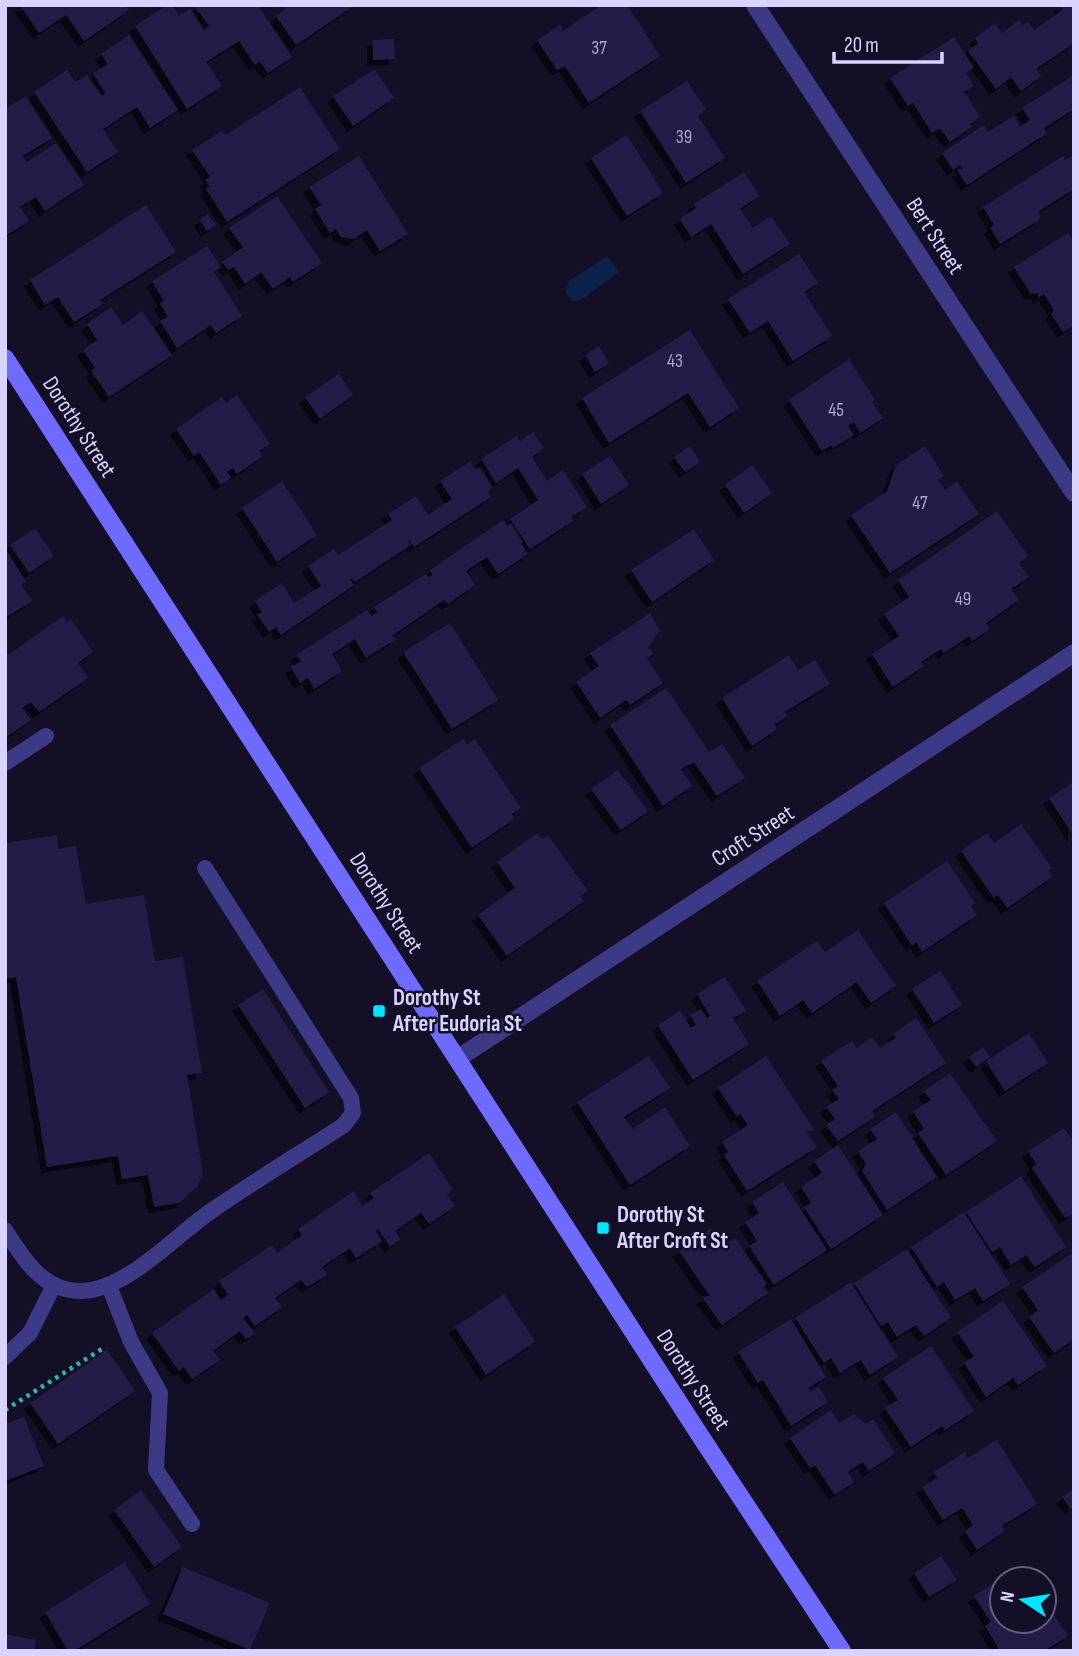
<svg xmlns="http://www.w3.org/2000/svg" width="1079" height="1656" viewBox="0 0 1079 1656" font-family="'Sofia Sans Condensed',sans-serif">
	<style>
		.water { fill: #0c2248 }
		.building { fill: #241b47; filter: url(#shadow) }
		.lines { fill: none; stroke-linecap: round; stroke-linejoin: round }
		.path { stroke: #2fb8b0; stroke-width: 4.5; stroke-dasharray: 3.5 5; stroke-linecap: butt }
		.service { stroke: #3d3a85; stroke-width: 16 }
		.minor { stroke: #3d3a85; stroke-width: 18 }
		.secondary { stroke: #6f6bff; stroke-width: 18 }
		.poi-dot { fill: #00e5ff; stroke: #130f26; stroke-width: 2.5 }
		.labels { text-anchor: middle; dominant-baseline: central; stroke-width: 5; stroke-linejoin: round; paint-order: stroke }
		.number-label { font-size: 19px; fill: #aca6d1 }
		.street-label { font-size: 23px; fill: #d9d4ff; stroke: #130f26 }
		.poi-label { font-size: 23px; font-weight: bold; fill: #d9d4ff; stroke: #130f26; text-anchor: start }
	</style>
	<defs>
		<filter id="shadow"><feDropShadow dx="-6" dy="6" stdDeviation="0" flood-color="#0009"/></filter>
	</defs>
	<rect width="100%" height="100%" fill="#130f26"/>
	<polygon class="water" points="607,256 619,272 581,300 572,301 566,292 569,281"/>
	<g class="building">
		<polygon points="20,5 126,5 129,10 84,41 66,15 39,33"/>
		<polygon points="167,5 172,5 179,16 190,8 204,30 209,26 195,7 198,5 258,5 292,57 268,73 260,61 255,65 239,41 206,62 222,86 187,109 135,26"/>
		<polygon points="290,5 355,5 296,45 276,16"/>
		<polygon points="601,5 627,5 660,56 589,103 565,66 557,70 537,40 560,25 563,31"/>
		<polygon points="1060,5 1074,5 1074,43 1036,69 1041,76 1021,91 1011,77 996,89 968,51 978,43 975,38 995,23 1002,33 1019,20 1023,25 1028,22 1034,30 1063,10"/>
		<polygon points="129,35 178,110 150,128 137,107 103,129 118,152 87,172 34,92 67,70 75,82 87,75 102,96 105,93 93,73 108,64 101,54"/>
		<polygon points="954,37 974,68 966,73 974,86 964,91 980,117 970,124 972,127 950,142 940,128 932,133 913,103 908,106 890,78"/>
		<polygon points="394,39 395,59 373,60 373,40"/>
		<polygon points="375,69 394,98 353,126 333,96"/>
		<polygon points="1074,75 1074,109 1044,128 1047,133 967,185 957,170 963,169 960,165 953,170 942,153 984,125 988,132 1014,116 1020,127 1030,120 1022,108"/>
		<polygon points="687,81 706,110 698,116 725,158 686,183 640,111"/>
		<polygon points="300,87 340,149 227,222 206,189 210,187 205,180 210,177 192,150 222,131 226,135"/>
		<polygon points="26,96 52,138 23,156 27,162 56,143 84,185 45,211 36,197 20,207 29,221 7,235 5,109"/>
		<polygon points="627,135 663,193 627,216 591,158"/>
		<polygon points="1074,155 1074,189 1039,211 1040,219 1000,244 990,228 994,225 983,207 1063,156 1065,160"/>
		<polygon points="359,156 408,234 380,251 367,230 354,239 341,237 336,229 330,233 315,209 321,205 309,187"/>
		<polygon points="744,172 759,196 740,209 753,228 771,216 790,244 743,274 711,224 691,237 680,219 696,208 694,204"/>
		<polygon points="277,196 322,263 293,282 290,277 273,289 261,272 245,284 234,267 228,270 222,262 243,247 229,228"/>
		<polygon points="146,205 176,252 100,300 103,304 74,322 58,297 45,305 30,280"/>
		<polygon points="208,214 216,225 207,231 200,220"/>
		<polygon points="1068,233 1074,242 1074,325 1063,332 1051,314 1054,310 1044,294 1039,298 1037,293 1031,294 1014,267"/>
		<polygon points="207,246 221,267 214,272 242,316 216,333 211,325 177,348 160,321 168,317 160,303 164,301 152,281"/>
		<polygon points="799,254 818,283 804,292 832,336 793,361 768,321 750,333 728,299"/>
		<polygon points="111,307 123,325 142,311 172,355 109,397 91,371 95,368 83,350 97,340 87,324"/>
		<polygon points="690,330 739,408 710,427 688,393 609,443 582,398"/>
		<polygon points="599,346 609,363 595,372 585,355"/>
		<polygon points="849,359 875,400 872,402 883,418 860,433 854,422 848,426 854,435 833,448 831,445 822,451 789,400"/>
		<polygon points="339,374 353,395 320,419 305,397"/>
		<polygon points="237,395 270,444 259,451 263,456 237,474 233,468 227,472 231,478 221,485 199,452 194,456 176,429 222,397 226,403"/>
		<polygon points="533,432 544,448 532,457 547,481 563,470 587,507 571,517 573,521 530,549 510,519 538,500 518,468 496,483 481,459 517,436 520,441"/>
		<polygon points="690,446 700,462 685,472 674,457"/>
		<polygon points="925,446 944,476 938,480 945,490 957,481 979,514 890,573 851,515 887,491 896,465"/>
		<polygon points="610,456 629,485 601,504 582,474"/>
		<polygon points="470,461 475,470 480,467 493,488 488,491 491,497 414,547 409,540 408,541 411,545 355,582 352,578 350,579 354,585 281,635 276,627 269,632 257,614 262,613 255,601 282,583 294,603 321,586 308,566 334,549 338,555 392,520 388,514 416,496 428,515 452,499 440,481"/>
		<polygon points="752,465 772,493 744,513 725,485"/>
		<polygon points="282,481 317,535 277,562 242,508"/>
		<polygon points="997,511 1028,556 1019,563 1029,577 1011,589 1019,600 986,623 990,629 972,641 969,636 944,653 941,649 921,662 924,666 893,687 872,654 899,636 884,614 909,597 898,580"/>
		<polygon points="503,520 507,526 511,523 523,542 521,543 528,554 498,574 487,557 466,571 475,585 448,604 444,600 392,636 396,639 366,658 355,639 332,654 342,671 314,689 308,678 300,683 291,667 301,661 296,655 367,610 371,616 377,612 374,607 426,574 429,577 432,575 430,570"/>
		<polygon points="35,528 54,556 29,573 10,545"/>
		<polygon points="694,529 714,560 652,602 631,570"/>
		<polygon points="5,548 26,582 21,585 32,601 5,618"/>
		<polygon points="650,613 661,631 656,635 649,647 653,654 647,658 663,683 630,705 626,700 600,718 576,682 599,666 590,653"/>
		<polygon points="63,616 67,622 71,619 93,652 78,663 88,678 39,712 31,702 22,708 31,720 5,738 5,657"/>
		<polygon points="450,623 498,700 452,729 403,652"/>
		<polygon points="789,655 798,670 815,660 830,684 785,712 788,716 775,724 776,730 752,746 722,698"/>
		<polygon points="666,688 709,752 722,744 745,778 717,796 694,762 681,769 692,786 663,806 610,725"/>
		<polygon points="463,739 467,744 475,739 521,808 512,814 514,819 472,848 419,768"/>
		<polygon points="618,770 648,811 621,830 591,789"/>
		<polygon points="1074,782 1074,837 1049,798"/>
		<polygon points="1021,824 1052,868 1048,870 1052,877 1007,908 998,895 994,898 961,851 987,833 994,843"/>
		<polygon points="537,833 542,839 548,835 588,891 580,896 584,901 507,956 478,915 515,888 497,862"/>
		<polygon points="57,835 58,849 76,846 86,904 144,895 155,961 183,957 202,1073 187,1075 203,1174 198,1186 180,1203 154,1207 148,1175 122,1179 118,1156 47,1167 16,977 5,979 5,843"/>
		<polygon points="947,861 975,903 971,906 977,915 922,952 916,942 912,946 884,903"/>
		<polygon points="858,930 896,986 871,1003 857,982 812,1013 803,1000 780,1016 757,981 817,941 825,952"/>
		<polygon points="940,971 962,1005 934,1023 912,989"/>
		<polygon points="725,977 746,1011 733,1018 749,1044 693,1080 658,1025 680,1011 691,1028 696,1025 690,1015 701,1009 707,1018 710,1016 697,994"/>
		<polygon points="263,989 329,1092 305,1108 238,1005"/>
		<polygon points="916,1018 946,1063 872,1111 876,1116 838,1141 826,1125 835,1119 826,1107 839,1099 832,1090 838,1086 821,1061 852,1041 857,1048 872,1037 880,1048 896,1038 893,1034"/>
		<polygon points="1029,1033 1048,1063 1005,1091 986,1061"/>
		<polygon points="983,1047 990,1057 976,1067 969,1057"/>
		<polygon points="649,1056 670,1088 624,1117 632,1129 665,1107 690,1146 630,1185 577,1102"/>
		<polygon points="766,1056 814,1130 807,1132 817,1147 747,1191 724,1155 728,1152 722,1142 748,1125 740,1114 737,1117 718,1088"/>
		<polygon points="950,1073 997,1141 946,1175 918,1133 924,1129 913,1111 931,1100 924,1091"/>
		<polygon points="896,1112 937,1177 887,1210 862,1171 866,1164 858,1151 877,1139 870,1129"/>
		<polygon points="1064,1128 1074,1143 1074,1213 1065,1218 1032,1168 1036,1164 1028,1151"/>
		<polygon points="838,1145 883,1215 831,1249 804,1207 811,1203 801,1187 822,1173 814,1161"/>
		<polygon points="429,1153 453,1190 447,1194 455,1206 429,1224 421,1213 395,1231 400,1239 390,1247 378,1229 376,1231 382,1241 356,1258 350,1248 322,1267 327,1275 307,1287 301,1280 275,1298 282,1307 255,1326 247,1315 243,1318 255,1333 246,1339 240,1331 213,1351 220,1360 192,1379 184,1367 179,1371 152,1333 214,1289 220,1300 228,1295 219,1281 272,1245 277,1253 302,1235 298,1229 354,1191 362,1206 374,1198 370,1193"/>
		<polygon points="1021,1176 1066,1247 1035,1267 1026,1255 1011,1265 1000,1247 992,1252 966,1212"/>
		<polygon points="783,1182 827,1250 774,1285 749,1246 757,1241 745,1222 759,1213 752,1202"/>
		<polygon points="964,1212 1010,1284 983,1301 975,1288 955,1300 944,1282 937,1287 911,1247"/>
		<polygon points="711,1228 723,1246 735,1238 767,1284 763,1287 768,1293 722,1325 702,1297 710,1296 679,1251"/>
		<polygon points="907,1249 951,1318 924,1336 916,1325 897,1337 888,1322 881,1326 854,1283"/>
		<polygon points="1071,1254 1074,1258 1074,1339 1054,1353 1029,1317 1038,1310 1022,1287"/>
		<polygon points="851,1282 898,1357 870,1375 861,1360 840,1373 831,1358 824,1363 795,1318"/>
		<polygon points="504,1294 535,1342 486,1375 455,1327"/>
		<polygon points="1003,1301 1047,1366 1018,1385 1013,1378 986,1397 964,1363 974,1356 957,1332"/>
		<polygon points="791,1319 826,1377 808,1388 811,1392 819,1387 828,1402 791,1426 763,1380 758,1383 738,1352"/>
		<polygon points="931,1346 974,1411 945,1430 942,1426 911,1447 885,1408 898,1400 883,1378"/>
		<polygon points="107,1350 135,1391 58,1444 30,1403"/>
		<polygon points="831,1410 839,1423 854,1414 866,1424 873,1419 895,1453 869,1471 863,1462 848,1472 854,1482 835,1495 815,1465 810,1468 790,1438"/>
		<polygon points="24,1417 44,1466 5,1481 5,1424"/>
		<polygon points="997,1440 1037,1504 1002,1526 1005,1531 977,1550 965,1531 973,1525 962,1508 943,1520 922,1487 937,1478 934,1472 965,1452 968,1458"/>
		<polygon points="1074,1488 1074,1507 1071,1509 1062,1497"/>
		<polygon points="141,1490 182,1547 154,1567 114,1510"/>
		<polygon points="941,1556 957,1580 929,1597 914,1573"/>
		<polygon points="125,1562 150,1604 74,1651 68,1651 45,1612"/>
		<polygon points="183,1567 270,1603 250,1650 163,1614"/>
		<polygon points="1012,1571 1017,1579 1002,1579 1002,1621 1044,1621 1044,1615 1051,1611 1068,1636 1044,1651 1000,1651 985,1626 991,1622 974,1596"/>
		<polygon points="5,1634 36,1640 34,1651 5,1651"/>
	</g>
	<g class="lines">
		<polyline class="path" points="5,1410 105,1347"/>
		<g class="service">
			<polyline points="5,763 46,736"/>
			<path d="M 5,1230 C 23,1258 42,1291 80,1291 C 127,1291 175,1235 214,1209 C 256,1180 301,1153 344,1125 L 353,1113 L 351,1098 L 205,868"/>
			<polyline points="109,1286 131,1342 160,1393 156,1470 192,1524"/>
			<polyline points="5,1357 30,1333 54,1285"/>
		</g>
		<g class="minor">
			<polyline points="755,5 1074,493"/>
			<polyline points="457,1059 1074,653"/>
		</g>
		<polyline class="secondary" points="5,358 701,1437 842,1651"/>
	</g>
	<g class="poi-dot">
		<rect x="372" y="1004" width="14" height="14" rx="3.5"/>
		<rect x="596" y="1221" width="14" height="14" rx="3.5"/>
	</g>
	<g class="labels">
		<g class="number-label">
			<text x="599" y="48">37</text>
			<text x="684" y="137">39</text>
			<text x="675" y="361">43</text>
			<text x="836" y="410">45</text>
			<text x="920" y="503">47</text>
			<text x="963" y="599">49</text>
		</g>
		<g class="street-label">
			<text transform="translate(935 236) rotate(57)">Bert Street</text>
			<text transform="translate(79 427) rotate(57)">Dorothy Street</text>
			<text transform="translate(753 836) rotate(-33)">Croft Street</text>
			<text transform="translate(386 903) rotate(57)">Dorothy Street</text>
			<text transform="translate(693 1380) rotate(57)">Dorothy Street</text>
		</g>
		<g class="poi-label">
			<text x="393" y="998">Dorothy St<tspan x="393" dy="26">After Eudoria St</tspan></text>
			<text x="617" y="1215">Dorothy St<tspan x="617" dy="26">After Croft St</tspan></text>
		</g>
	</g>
	<rect width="1079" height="1656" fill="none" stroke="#d9d4ff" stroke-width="14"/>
	<g transform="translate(1023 1600) rotate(282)"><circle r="33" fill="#130f26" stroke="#625e7d" stroke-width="2"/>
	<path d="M0-5L12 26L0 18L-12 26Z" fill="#00e5ff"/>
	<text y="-10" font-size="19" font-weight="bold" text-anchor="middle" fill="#d9d4ff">N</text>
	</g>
	<path d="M834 52v10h108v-10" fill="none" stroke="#d9d4ff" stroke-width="3.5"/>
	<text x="844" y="52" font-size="21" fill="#d9d4ff" stroke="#130f26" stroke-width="5" paint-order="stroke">20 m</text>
</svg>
